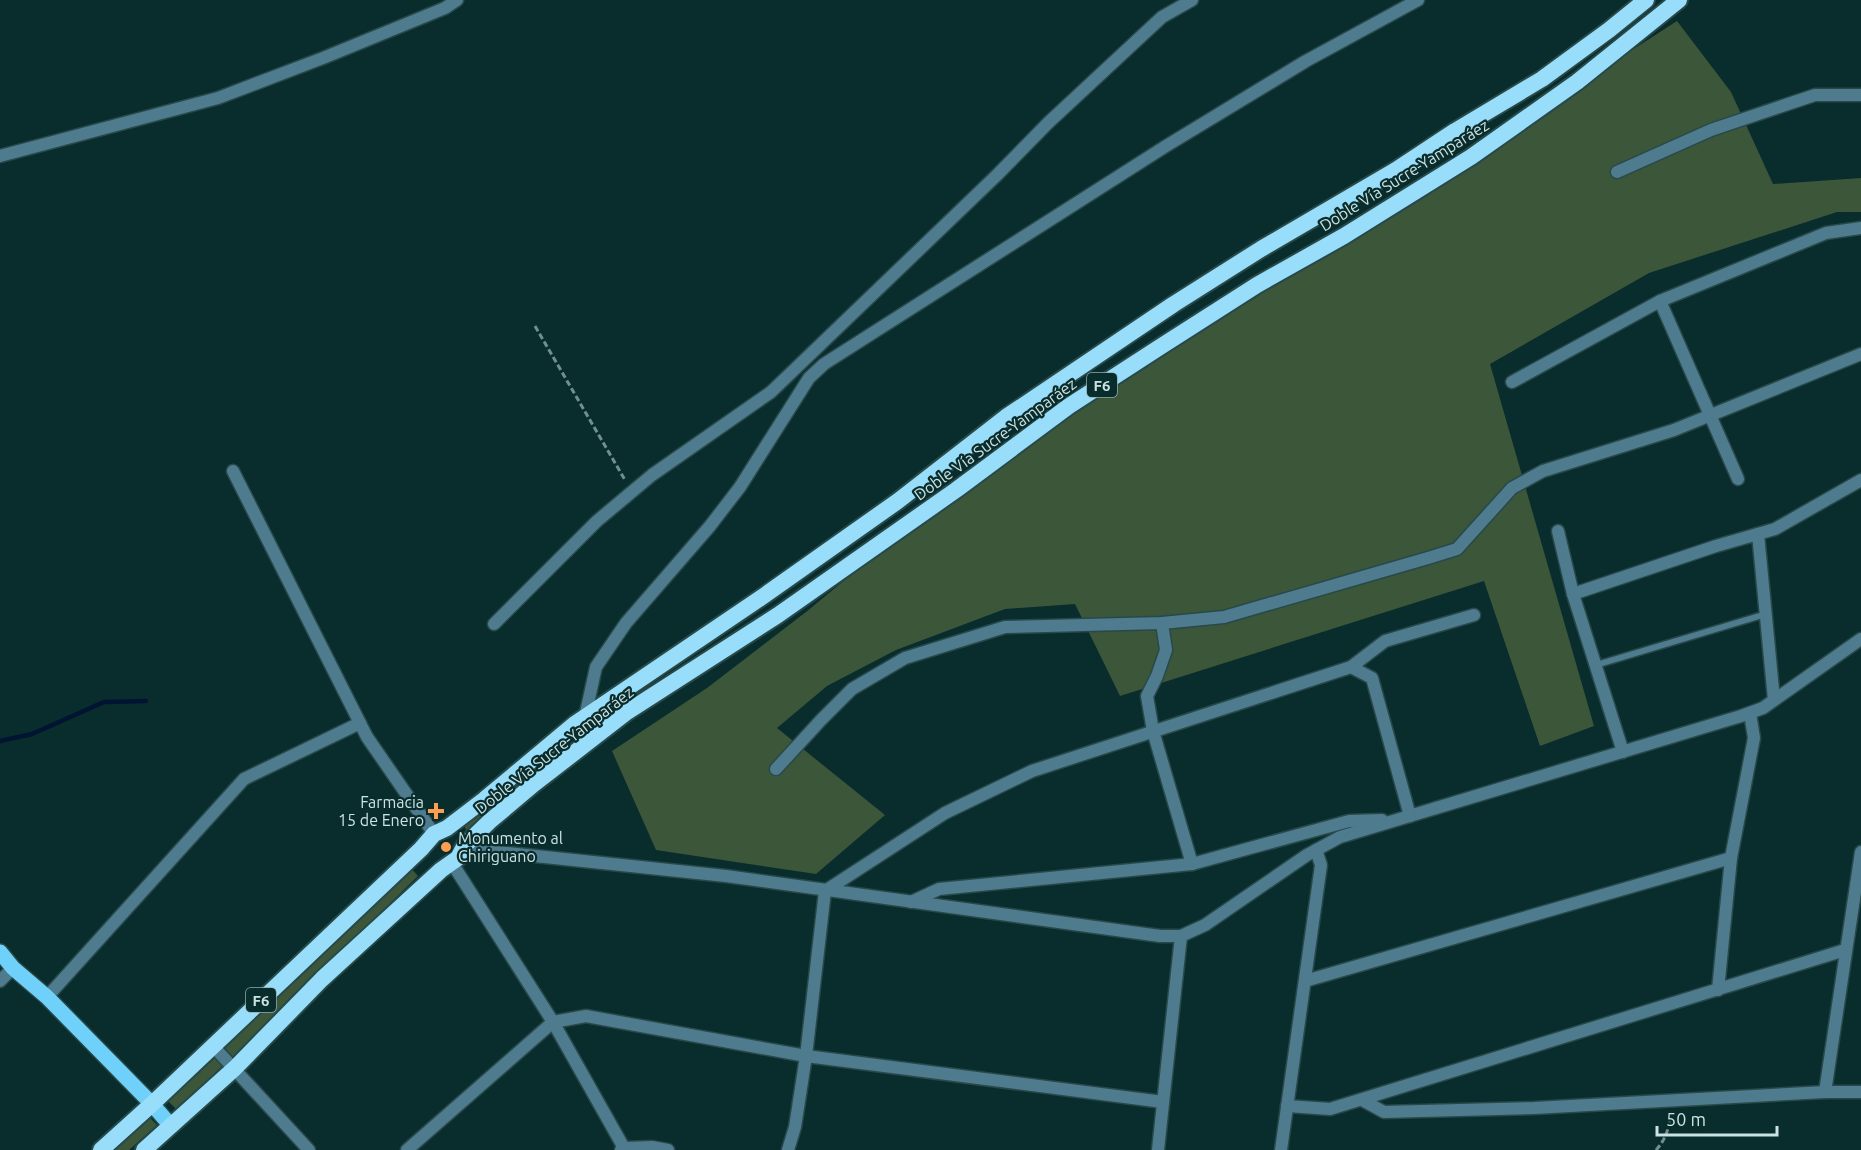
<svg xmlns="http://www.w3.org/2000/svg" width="1861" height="1150" viewBox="0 0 1861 1150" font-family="Ubuntu,sans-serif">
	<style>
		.green { fill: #3c563a }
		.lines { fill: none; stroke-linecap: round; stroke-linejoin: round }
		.stream { stroke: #001432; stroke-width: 4.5 }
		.service-casing { stroke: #28494a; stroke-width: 9 }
		.minor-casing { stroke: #28494a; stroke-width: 15 }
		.primary-casing { stroke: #28494a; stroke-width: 18 }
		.trunk-casing { stroke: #28494a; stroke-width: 20 }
		.path { stroke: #728f8f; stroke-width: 3; stroke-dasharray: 6 3; stroke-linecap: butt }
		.service { stroke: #4e7b8e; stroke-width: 6 }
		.minor { stroke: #4e7b8e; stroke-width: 12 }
		.primary { stroke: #6fd1f9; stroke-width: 15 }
		.trunk { stroke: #98defb; stroke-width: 16 }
		.poi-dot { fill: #fb9e50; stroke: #092c2d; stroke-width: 2 }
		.labels { text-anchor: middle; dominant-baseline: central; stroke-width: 4.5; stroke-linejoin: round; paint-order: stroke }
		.shield { fill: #092c2d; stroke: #91abac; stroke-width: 1.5 }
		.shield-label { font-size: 15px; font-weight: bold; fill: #cbe2e2 }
		.street-label { font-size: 16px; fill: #cbe2e2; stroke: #092c2d }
		.poi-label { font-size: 16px; fill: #cbe2e2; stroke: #092c2d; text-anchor: end }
	</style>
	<rect width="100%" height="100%" fill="#092c2d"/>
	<g class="green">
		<polygon points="1677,21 1731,92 1773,184 1861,178 1861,212 1837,212 1649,273 1490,364 1594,726 1540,746 1484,581 1120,696 1075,604 1005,609 896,650 827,686 777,728 885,815 816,874 656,850 612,751 707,688 806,612 928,511 991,464"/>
		<polygon points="486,806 489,810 488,815 471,831 466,830 464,825"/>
		<polygon points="410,867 418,876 233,1057 225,1048"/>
		<polygon points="216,1057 224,1065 176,1109 168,1101"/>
		<polygon points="149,1117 157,1125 129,1150 112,1150"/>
	</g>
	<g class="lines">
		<polyline class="stream" points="0,741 32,734 104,702 146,701"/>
		<g class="service-casing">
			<polyline id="service" points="1596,665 1766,614"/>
		</g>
		<g class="minor-casing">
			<g id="minor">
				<polyline points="0,156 218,98 323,58 445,8 457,0"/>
				<polyline points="1617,172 1711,130 1815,95 1861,95"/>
				<polyline points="1660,301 1738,479"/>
				<polyline points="1512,382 1660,301 1826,233 1861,228"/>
				<polyline points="233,471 367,737 434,834"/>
				<polyline points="1558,531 1573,594 1623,752"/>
				<polyline points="1758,534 1774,700"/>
				<polyline points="1573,594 1716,546 1775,529 1861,480"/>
				<polyline points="1162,623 1166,650 1157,676 1147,696 1153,731 1192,864"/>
				<polyline points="494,624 597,521 652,475 771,392 997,175 1048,123 1162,17 1192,0"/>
				<polyline points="1351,667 1385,641 1474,615"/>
				<polyline points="592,739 585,717 596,667 626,623 710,526 740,487 809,378 824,364 1166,146 1306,61 1418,0"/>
				<polyline points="776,769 821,720 852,689 905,658 1005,627 1162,623 1224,617 1428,558 1457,549 1512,488 1543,471 1674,430 1861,354"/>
				<polyline points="463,850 507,853 726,876 1160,936 1181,936 1205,925 1307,855 1340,837 1741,716 1763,708 1861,639"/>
				<polyline points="452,863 553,1022 624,1148"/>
				<polyline points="911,902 939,889 1192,864 1349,821 1382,820"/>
				<polyline points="0,981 13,968"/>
				<polyline points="1305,981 1731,858"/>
				<polyline points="1718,990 1731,858 1754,738 1750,713"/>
				<polyline points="47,997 244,779 360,723"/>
				<polyline points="213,1046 309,1150"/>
				<polyline points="1825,1092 1861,852"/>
				<polyline points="1362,1100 1384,1112 1534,1108 1825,1092 1861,1092"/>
				<polyline points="1287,1106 1330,1109 1845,950"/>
				<polyline points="407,1150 553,1022 586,1016 806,1056 1163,1102"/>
				<polyline points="621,1150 624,1148 652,1147 668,1150"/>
				<polyline points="788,1150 795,1127 806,1056 825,891 945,813 1032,771 1351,667 1372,678 1410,816"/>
				<polyline points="1158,1150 1181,936"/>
				<polyline points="1281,1150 1321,865 1316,850"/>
			</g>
		</g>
		<g class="primary-casing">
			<polyline id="primary" points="0,952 13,968 47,997 152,1104 171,1126"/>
		</g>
		<g class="trunk-casing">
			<g id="trunk">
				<polyline points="101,1150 152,1104 421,849 434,834 447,828 485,799 576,723 765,595 898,501 1006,417 1174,304 1261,249 1396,170 1455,131 1542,79 1609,30 1646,0"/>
				<polyline points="144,1150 235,1068 322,979 441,870 458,858 465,845 490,821 534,784 627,712 778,615 956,490 1069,406 1160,347 1257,285 1344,236 1471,157 1577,82 1679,0"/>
			</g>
		</g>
		<g class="path">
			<polyline points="535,326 625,480"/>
			<path d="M 1656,1150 C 1666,1139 1669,1129 1670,1114"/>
		</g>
		<use href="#service" class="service"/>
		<use href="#minor" class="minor"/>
		<use href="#primary" class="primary"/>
		<use href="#trunk" class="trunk"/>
	</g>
	<g class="poi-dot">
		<path d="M433 802h6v6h6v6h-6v6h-6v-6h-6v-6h6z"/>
		<circle cx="446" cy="847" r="6"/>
	</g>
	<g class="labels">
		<g class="shield">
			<rect x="1087" y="373" width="30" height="24" rx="4.5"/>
			<rect x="246" y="988" width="30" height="24" rx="4.5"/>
		</g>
		<g class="shield-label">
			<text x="1102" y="385">F6</text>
			<text x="261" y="1000">F6</text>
		</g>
		<g class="street-label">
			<text transform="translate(1404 175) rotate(-32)">Doble Vía Sucre-Yamparáez</text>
			<text transform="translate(995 439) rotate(-36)">Doble Vía Sucre-Yamparáez</text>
			<text transform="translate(554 750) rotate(-38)">Doble Vía Sucre-Yamparáez</text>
		</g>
		<g class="poi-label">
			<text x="424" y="802">Farmacia<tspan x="424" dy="18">15 de Enero</tspan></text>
			<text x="458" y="838" text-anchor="start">Monumento al<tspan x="458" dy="18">Chiriguano</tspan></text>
		</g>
	</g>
	<path d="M1657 1126v9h120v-9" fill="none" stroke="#cbe2e2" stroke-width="3"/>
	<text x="1666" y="1126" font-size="18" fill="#cbe2e2" stroke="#092c2d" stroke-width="4.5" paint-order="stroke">50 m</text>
</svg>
